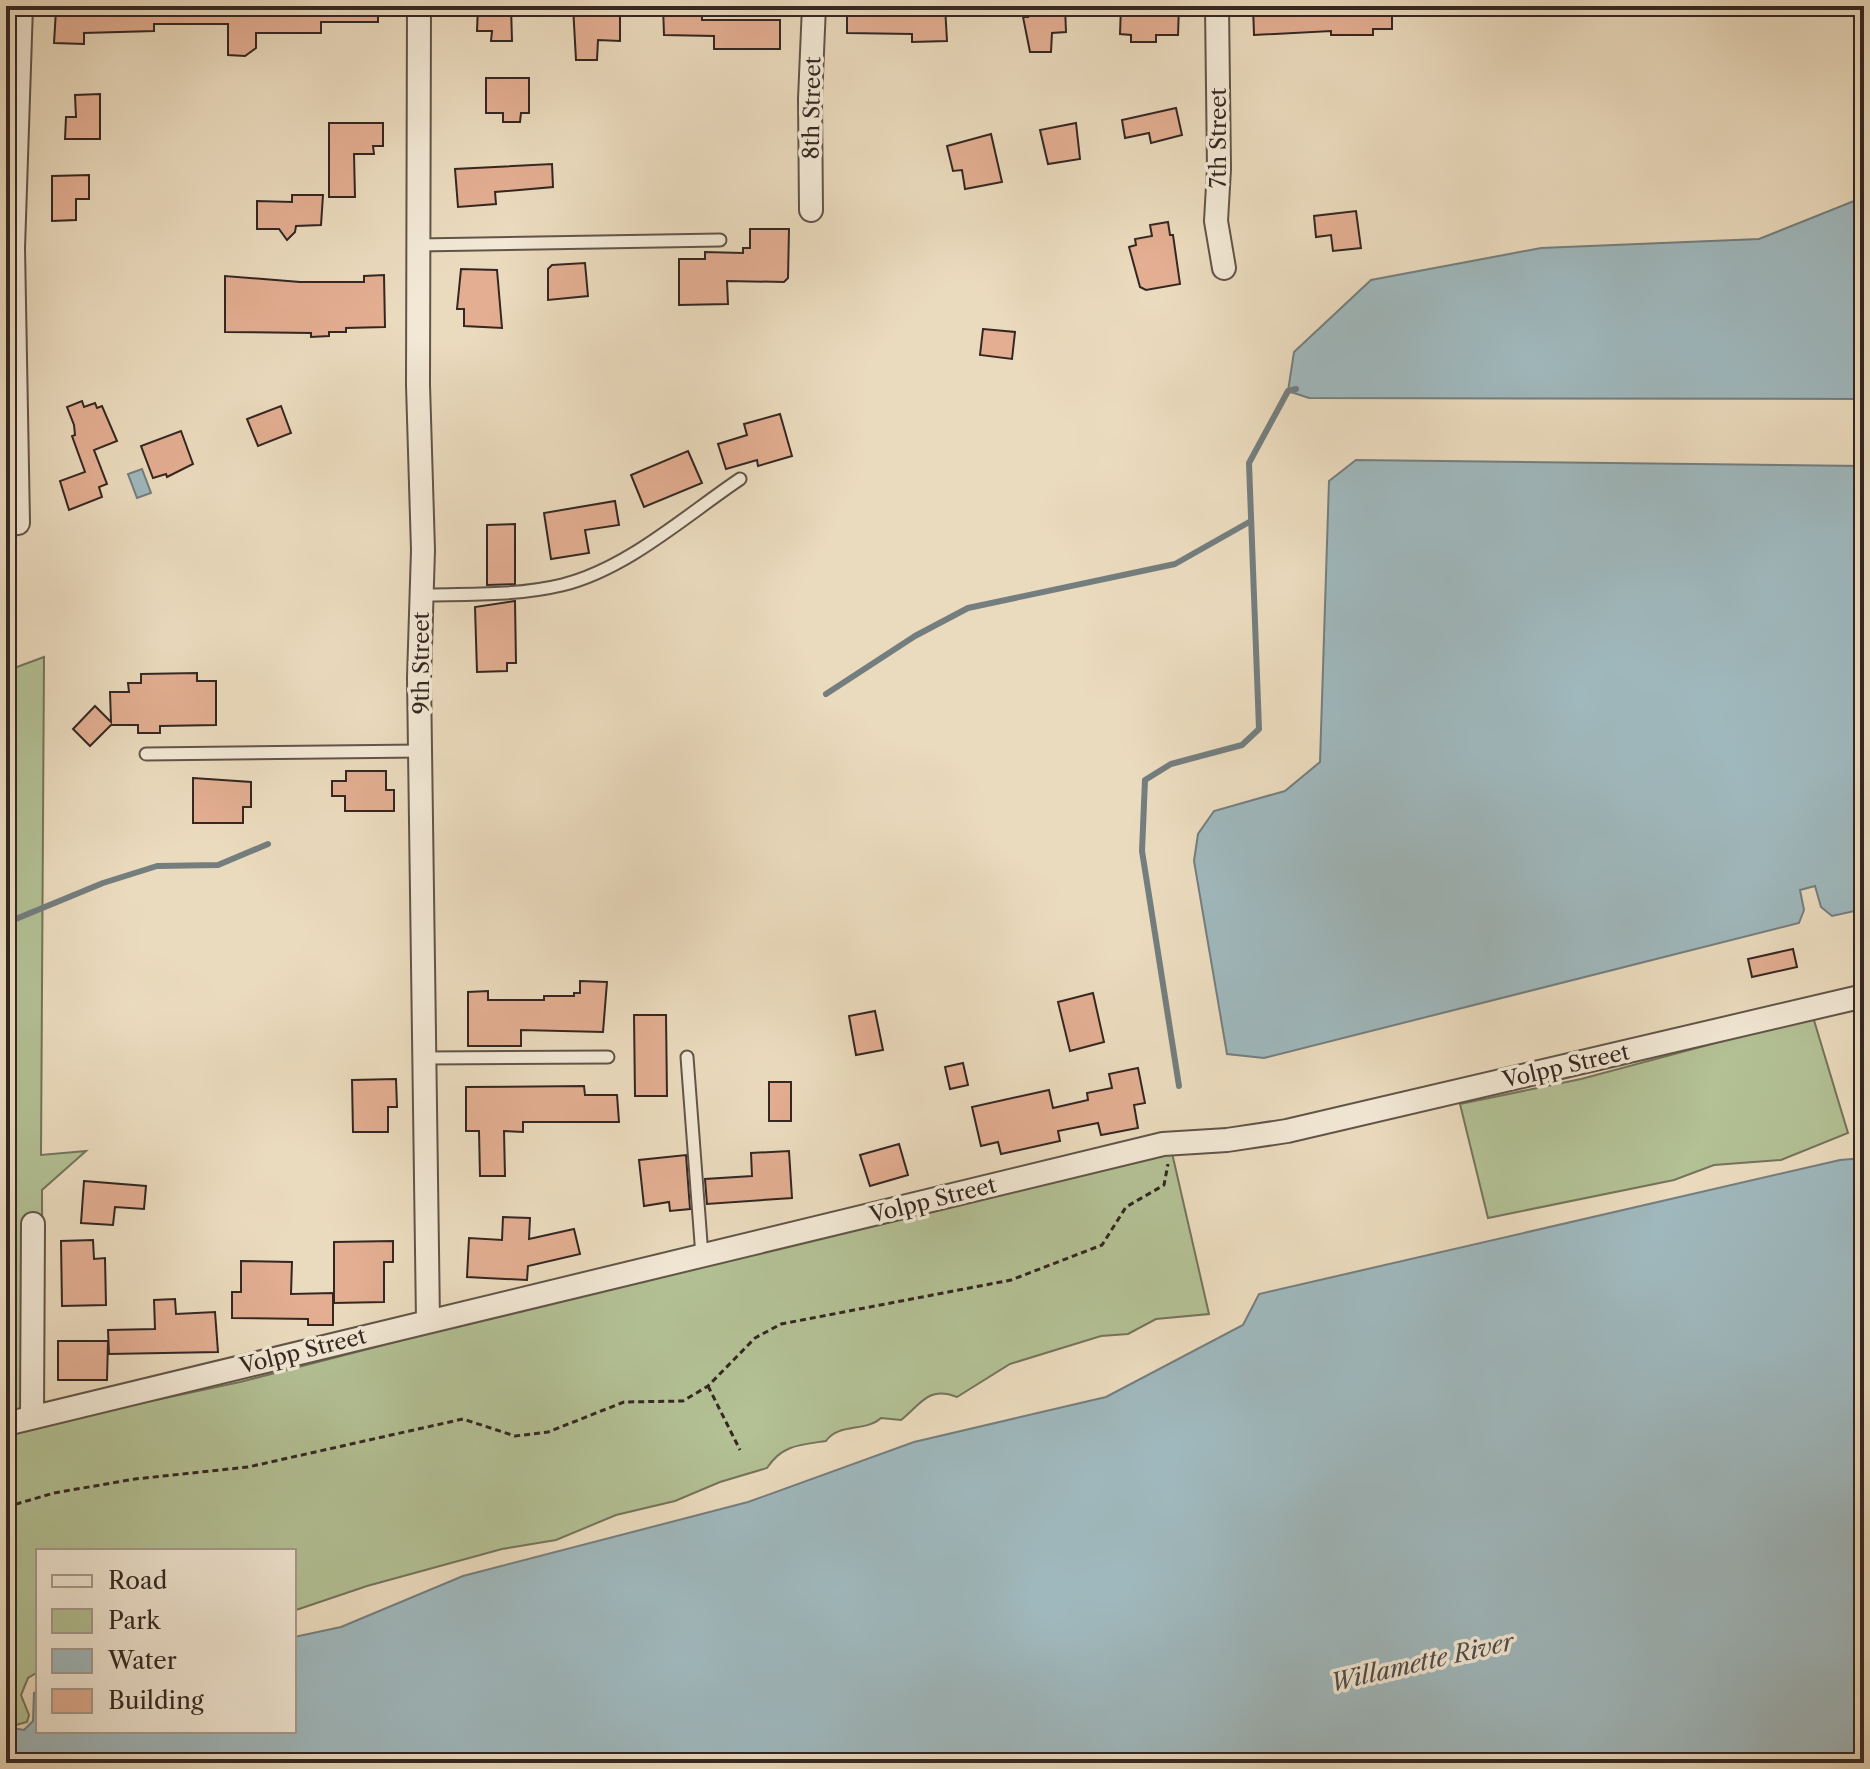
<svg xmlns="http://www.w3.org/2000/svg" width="1870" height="1769" viewBox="0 0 1870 1769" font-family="'Libre Caslon Text',serif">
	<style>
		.green { fill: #b3c195; stroke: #74745c; stroke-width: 2 }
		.water { fill: #9fb8bd; stroke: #747e7f; stroke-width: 2 }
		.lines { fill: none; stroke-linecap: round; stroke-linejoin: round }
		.stream { stroke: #747e7f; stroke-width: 6 }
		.building { fill: #e3ae92; stroke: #342722; stroke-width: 2 }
		.service-casing { stroke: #625449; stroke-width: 15 }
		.minor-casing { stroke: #625449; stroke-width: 26 }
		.path { stroke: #342722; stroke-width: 3; stroke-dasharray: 6 4; stroke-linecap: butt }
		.service { stroke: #f2e8d5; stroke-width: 11 }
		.minor { stroke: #f2e8d5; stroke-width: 22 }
		.labels { text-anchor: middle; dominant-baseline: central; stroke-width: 7; stroke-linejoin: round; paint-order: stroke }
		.street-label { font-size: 22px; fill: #342722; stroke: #f2e8d5 }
		.water-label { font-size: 24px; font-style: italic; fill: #4f4b49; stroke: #f2e8d5 }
	</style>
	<rect width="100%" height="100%" fill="#ebdbbe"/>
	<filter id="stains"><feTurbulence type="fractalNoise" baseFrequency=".0025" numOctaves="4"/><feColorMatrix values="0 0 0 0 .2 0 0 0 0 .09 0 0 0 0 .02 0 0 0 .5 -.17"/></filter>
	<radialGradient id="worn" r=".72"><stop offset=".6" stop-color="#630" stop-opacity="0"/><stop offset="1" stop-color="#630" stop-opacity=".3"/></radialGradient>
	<g class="green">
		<path d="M 44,657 L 41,1155 L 86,1151 L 42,1190 L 43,1424 L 240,1382 L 399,1341 L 420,1332 L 1172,1153 L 1209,1314 L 1156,1319 L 1128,1334 L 1101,1336 L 1010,1364 L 957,1397 C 928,1386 922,1403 901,1420 L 881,1418 C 866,1432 838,1423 826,1441 C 799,1445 782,1445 767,1468 L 720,1482 L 675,1501 L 616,1515 L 556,1540 L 502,1549 L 367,1586 L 299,1609 L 294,1610 L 294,1551 L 38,1551 L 38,1672 L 28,1678 L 21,1695 L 29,1715 L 27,1722 L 12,1726 L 6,1714 L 6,671 Z"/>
		<polygon points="1813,1017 1848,1133 1781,1160 1714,1165 1674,1180 1488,1218 1460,1104 1581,1079"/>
	</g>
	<g class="water">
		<polygon points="1864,197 1864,399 1309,398 1288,391 1294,352 1371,280 1541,248 1759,239"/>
		<polygon points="1356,460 1864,466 1864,909 1832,916 1821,907 1815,886 1800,890 1804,910 1799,923 1264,1058 1227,1054 1194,861 1198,834 1214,811 1285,791 1320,762 1329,481"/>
		<polygon points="142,469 151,493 137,498 128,474"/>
		<polygon points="1864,1158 1864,1763 6,1763 6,1727 24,1730 33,1721 34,1693 38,1691 38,1731 294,1731 294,1637 341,1627 463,1576 748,1502 914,1442 1106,1397 1243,1325 1259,1294 1840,1160"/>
	</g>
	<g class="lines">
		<g class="stream">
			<polyline points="826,694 915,636 968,608 1175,564 1251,521"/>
			<polyline points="6,923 103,883 157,866 218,865 268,844"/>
			<polyline points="1179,1086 1142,851 1145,780 1171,764 1242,745 1259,729 1249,463 1288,391 1296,389"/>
		</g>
	</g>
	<g class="building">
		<polygon points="69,6 378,6 378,22 321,22 321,33 256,33 256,48 245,56 228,55 228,24 154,24 154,31 84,33 84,44 54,43 56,10 68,10"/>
		<polygon points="478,6 511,6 512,41 491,41 492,31 477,31"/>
		<polygon points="573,6 599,6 599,13 620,13 620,41 598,40 597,60 576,60"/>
		<polygon points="663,6 702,6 702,20 780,20 780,49 714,49 714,36 664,35"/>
		<polygon points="945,6 947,41 912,42 912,34 847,33 847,10"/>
		<polygon points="1027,6 1065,6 1066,32 1052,33 1051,52 1030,52 1023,17 1028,17"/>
		<polygon points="1121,6 1179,6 1178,35 1156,35 1156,42 1131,42 1131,35 1120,34"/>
		<polygon points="1253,6 1392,6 1392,29 1373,29 1373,35 1331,35 1331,31 1254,35"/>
		<polygon points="486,78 529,78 529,113 521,113 520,122 503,122 503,113 486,113"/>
		<polygon points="100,94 100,139 65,139 66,117 76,117 75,95"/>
		<polygon points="1176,108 1182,135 1151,143 1149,133 1125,138 1122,120"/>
		<polygon points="329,123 383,123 383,146 373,146 374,154 354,154 355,197 329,197"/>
		<polygon points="1076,123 1080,159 1048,164 1040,130"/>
		<polygon points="991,134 1002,182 965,189 962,170 953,171 947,146"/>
		<polygon points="552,164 553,187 495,192 496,204 458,207 455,169"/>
		<polygon points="89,175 89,199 76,199 76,220 52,221 52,176"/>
		<polygon points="292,195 323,195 321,225 296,226 295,232 287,240 279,229 257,229 257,201 292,202"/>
		<polygon points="1356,211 1361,248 1333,251 1331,235 1316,237 1314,216"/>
		<polygon points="1168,222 1170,235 1173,235 1180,284 1146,290 1140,287 1129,247 1136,245 1135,239 1152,236 1150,225"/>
		<polygon points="750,229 789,229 788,278 784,282 727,281 728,304 679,305 679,259 705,259 705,252 743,253 743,248 750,248"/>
		<polygon points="585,263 588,296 548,300 548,269 552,265"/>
		<polygon points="461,269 497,270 502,328 464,326 464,309 457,309"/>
		<polygon points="384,275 385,327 346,328 346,332 329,332 329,336 311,337 311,333 225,332 225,276 300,282 364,282 364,276"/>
		<polygon points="983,329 1015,332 1012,359 980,355"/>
		<polygon points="82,401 84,407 95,403 97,408 102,406 117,441 94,450 107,484 99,487 102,497 69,510 60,481 85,472 72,436 75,435 74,425 67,407"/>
		<polygon points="281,406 291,433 258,446 247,419"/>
		<polygon points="780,414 792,456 758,466 757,460 726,469 718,444 747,435 744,424"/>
		<polygon points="181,431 193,464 167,477 166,474 153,478 141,446"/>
		<polygon points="688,451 702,483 644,507 631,475"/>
		<polygon points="615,501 619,525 585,530 589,553 551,559 544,513"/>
		<polygon points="515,524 515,584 487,585 487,525"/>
		<polygon points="515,601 516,663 507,663 507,671 477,672 475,607"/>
		<polygon points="197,673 197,681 216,681 216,725 160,726 160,733 138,733 138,725 111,725 90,746 73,729 95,706 111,722 110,692 129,692 128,683 141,683 141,674"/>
		<polygon points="346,771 386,771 386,790 394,790 394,811 345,811 345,796 332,796 332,781 346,781"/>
		<polygon points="193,778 251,782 251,807 243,807 243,823 193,823"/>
		<polygon points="1793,949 1797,967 1752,977 1748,959"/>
		<polygon points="580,981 607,982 603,1032 521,1030 521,1046 468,1046 468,992 488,991 488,1000 544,1000 544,996 574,996 574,993 580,993"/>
		<polygon points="1093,993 1104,1042 1070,1051 1058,1002"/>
		<polygon points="875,1011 883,1050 856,1055 849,1016"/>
		<polygon points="634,1015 666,1015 667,1096 635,1096"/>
		<polygon points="963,1063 968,1085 950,1089 945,1067"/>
		<polygon points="1138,1068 1145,1103 1134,1105 1138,1128 1101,1135 1098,1123 1058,1131 1060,1141 1001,1154 998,1142 981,1146 972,1107 1049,1090 1053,1108 1088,1100 1087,1093 1112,1088 1109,1074"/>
		<polygon points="396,1079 397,1107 388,1107 388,1132 353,1132 352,1080"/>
		<rect x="769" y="1082" width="22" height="39"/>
		<polygon points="584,1086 585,1095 617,1095 619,1122 523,1122 523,1132 504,1131 505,1176 480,1176 479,1131 466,1131 466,1087"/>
		<polygon points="899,1144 908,1175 870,1186 860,1155"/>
		<polygon points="789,1151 792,1198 707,1204 705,1179 752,1176 751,1153"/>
		<polygon points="686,1155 690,1209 670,1211 669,1202 644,1206 639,1160"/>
		<polygon points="84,1181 146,1186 144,1209 115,1207 113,1225 81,1223"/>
		<polygon points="503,1217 530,1218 529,1239 574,1229 580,1254 528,1266 527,1280 467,1277 469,1238 502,1240"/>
		<polygon points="93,1240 94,1259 105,1258 106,1305 62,1306 61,1241"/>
		<polygon points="393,1241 393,1262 384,1262 384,1302 334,1303 334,1242"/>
		<polygon points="241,1261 292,1262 291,1294 333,1293 333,1325 308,1325 308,1319 232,1318 232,1292 241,1292"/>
		<polygon points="175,1299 176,1314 215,1312 218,1352 109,1354 108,1330 155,1329 154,1300"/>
		<polygon points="58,1341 108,1341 107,1380 58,1380"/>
	</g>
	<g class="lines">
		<g class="service-casing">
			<g id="service">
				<polyline points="418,245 720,240"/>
				<path d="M 422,595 C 468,594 516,596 562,585 C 627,569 685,516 740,479"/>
				<polyline points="146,754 421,751"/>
				<polyline points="687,1057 702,1256"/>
				<polyline points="424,1058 608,1057"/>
			</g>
		</g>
		<g class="minor-casing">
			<g id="minor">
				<polyline points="419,6 418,385 423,550 419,678 428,1321"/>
				<polyline points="1217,6 1219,169 1216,221 1224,268"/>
				<polyline points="811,210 810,99 814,6"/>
				<polyline points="6,525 18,523 13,248 21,6"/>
				<polyline points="32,1417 33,1224"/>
				<polyline points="6,1424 1163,1144 1227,1140 1287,1131 1864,996"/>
			</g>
		</g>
		<g class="path">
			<polyline points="708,1386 740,1450"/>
			<polyline points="6,1507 54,1493 135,1479 248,1467 463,1419 515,1436 548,1432 624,1402 683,1401 708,1386 755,1338 781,1324 1011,1280 1102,1245 1126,1207 1164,1185 1168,1164"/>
		</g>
		<use href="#service" class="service"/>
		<use href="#minor" class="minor"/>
	</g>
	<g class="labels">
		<g class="street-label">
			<text transform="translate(812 108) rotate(-89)">8th Street</text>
			<text transform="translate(1218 138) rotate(-90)">7th Street</text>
			<text transform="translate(421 663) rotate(-90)">9th Street</text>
			<text transform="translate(1566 1066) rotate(-13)">Volpp Street</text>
			<text transform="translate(933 1200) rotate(-14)">Volpp Street</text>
			<text transform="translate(303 1351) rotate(-14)">Volpp Street</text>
		</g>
		<g class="water-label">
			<text transform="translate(1422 1662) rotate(-13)">Willamette River</text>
		</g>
	</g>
	<rect width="1870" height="1769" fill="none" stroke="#ebdbbe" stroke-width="32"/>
	<rect x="8" y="8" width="1854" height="1753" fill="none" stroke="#342722" stroke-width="4"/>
	<rect x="16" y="16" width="1838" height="1737" fill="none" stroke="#342722" stroke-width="2"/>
	<rect x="36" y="1549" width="260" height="184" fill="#f2e8d5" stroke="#a69b8d" stroke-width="2"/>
	<rect x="52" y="1575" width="40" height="12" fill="#f2e8d5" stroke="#a69b8d" stroke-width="2"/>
	<text x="108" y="1589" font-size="24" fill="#342722">Road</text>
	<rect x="52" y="1609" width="40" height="24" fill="#b3c195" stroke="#a69b8d" stroke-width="2"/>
	<text x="108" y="1629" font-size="24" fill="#342722">Park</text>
	<rect x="52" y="1649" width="40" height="24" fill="#9fb8bd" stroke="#a69b8d" stroke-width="2"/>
	<text x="108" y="1669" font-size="24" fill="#342722">Water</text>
	<rect x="52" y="1689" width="40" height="24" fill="#e3ae92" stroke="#a69b8d" stroke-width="2"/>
	<text x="108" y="1709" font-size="24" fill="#342722">Building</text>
	<rect width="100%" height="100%" filter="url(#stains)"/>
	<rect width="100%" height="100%" fill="url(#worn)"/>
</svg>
